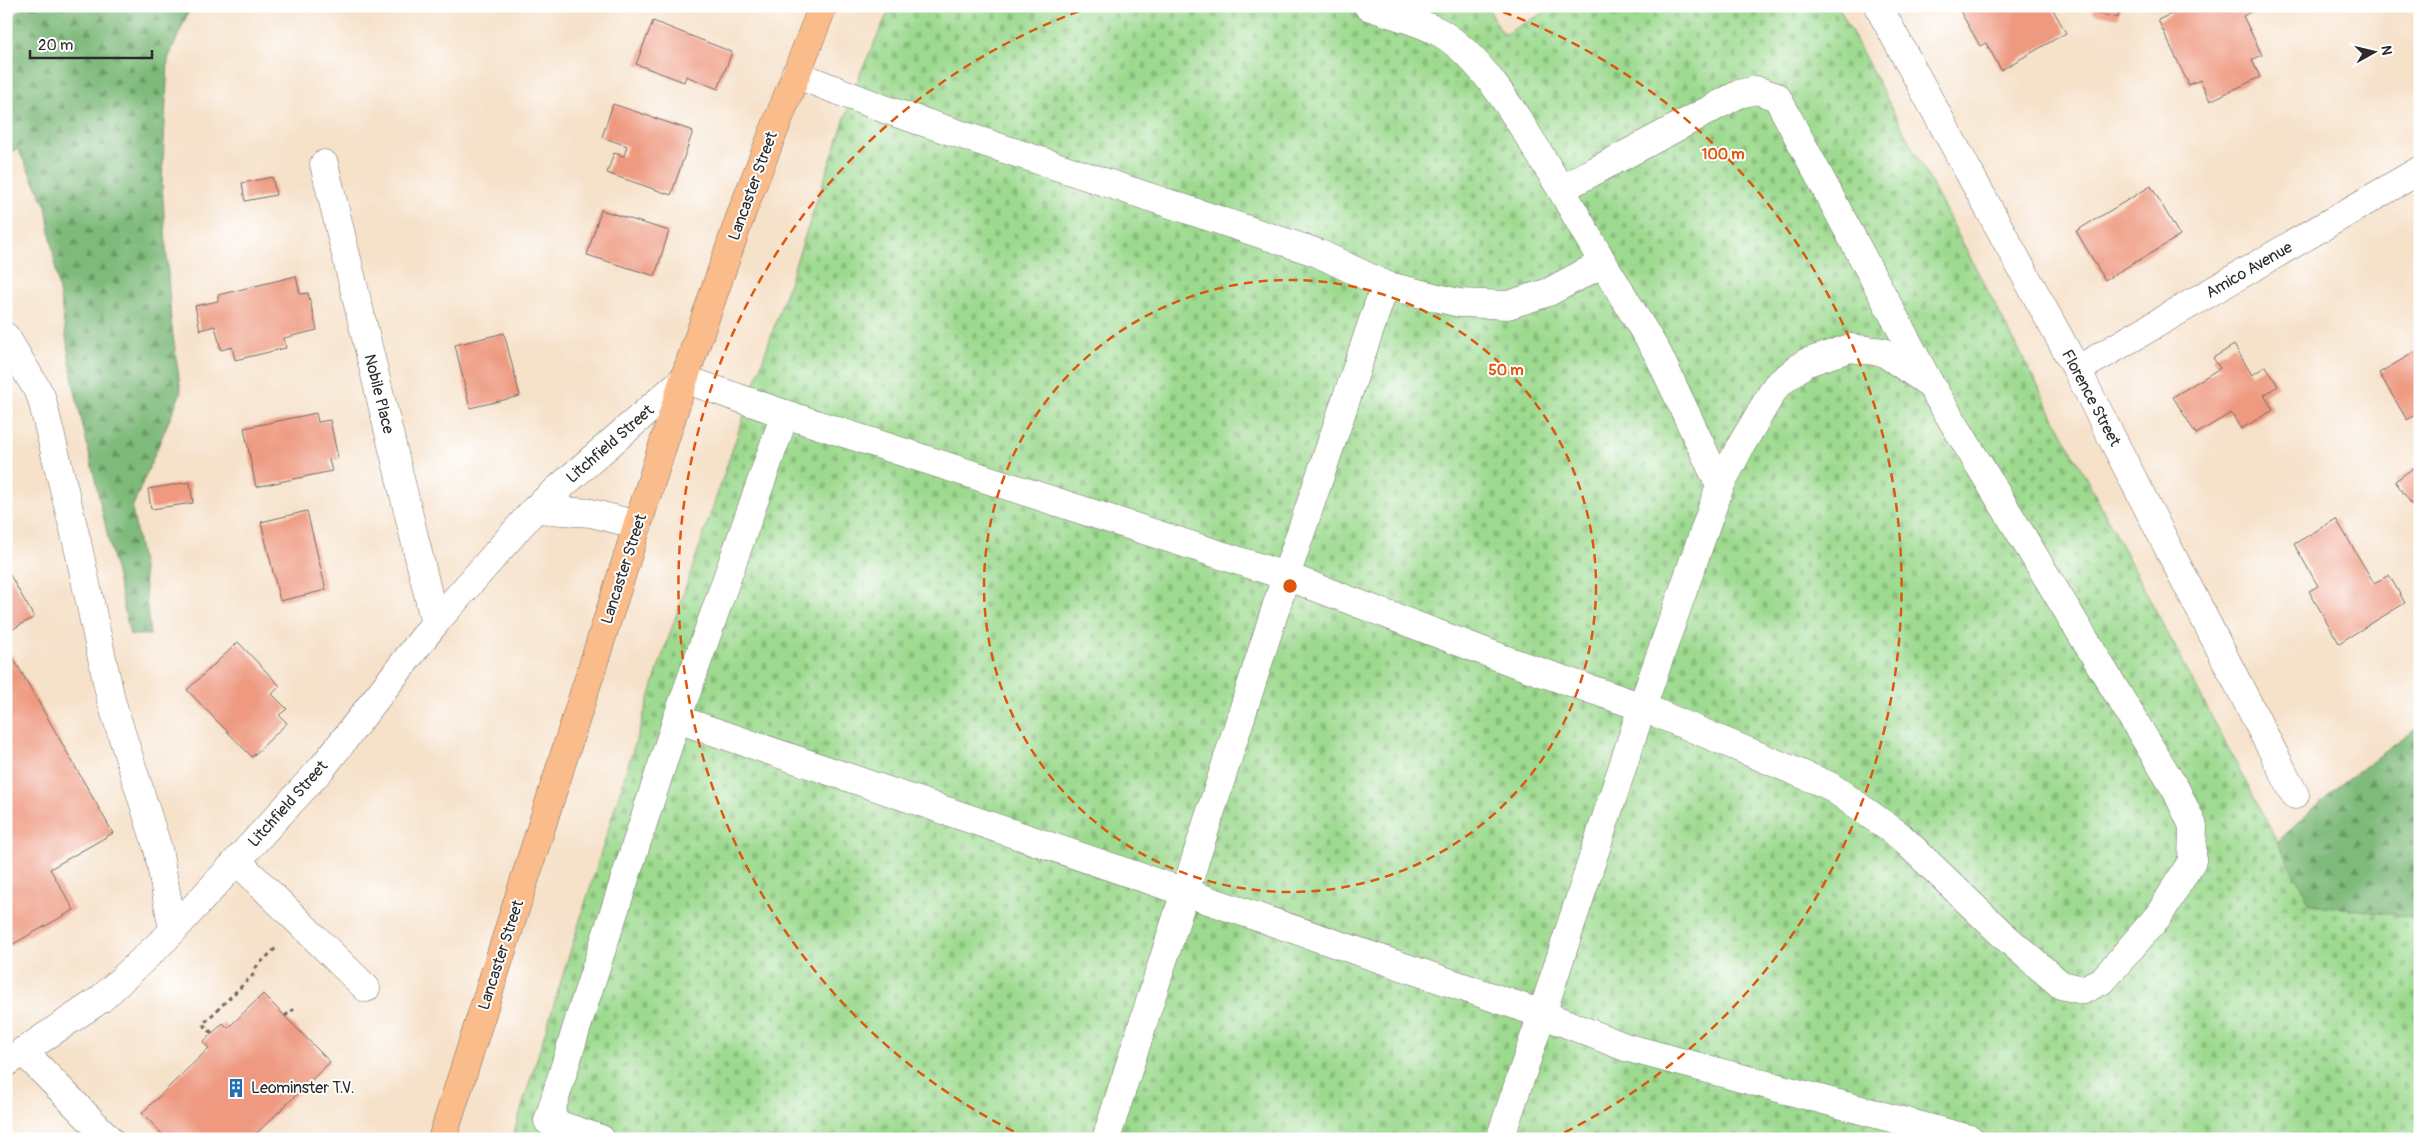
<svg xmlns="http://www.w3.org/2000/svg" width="2426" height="1145" viewBox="0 0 2426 1145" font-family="Pangolin,sans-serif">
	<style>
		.forest { fill: url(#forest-firs); stroke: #547252 }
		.cemetery { fill: url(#cemetery-stones); stroke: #64825d }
		.building { fill: #ee9980 }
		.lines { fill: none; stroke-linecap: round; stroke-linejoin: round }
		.minor-casing { stroke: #726b62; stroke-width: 29 }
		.major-casing { stroke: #726b62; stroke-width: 29 }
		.path { stroke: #726b62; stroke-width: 3; stroke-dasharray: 4 4; stroke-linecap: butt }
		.minor { stroke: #fff; stroke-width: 28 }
		.major { stroke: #fabc8b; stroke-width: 28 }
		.ring { fill: none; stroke: #df570e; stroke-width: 2.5; stroke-dasharray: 9 6 }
		.labels { text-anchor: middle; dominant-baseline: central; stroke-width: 4; stroke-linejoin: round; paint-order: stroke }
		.street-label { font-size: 16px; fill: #2b2b2b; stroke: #fff }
		.poi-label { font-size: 16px; fill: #2b2b2b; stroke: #fff; text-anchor: start }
		.centre { fill: #df570e; stroke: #fff; stroke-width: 2.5 }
		.ring-label { font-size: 15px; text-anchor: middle; font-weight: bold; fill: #df570e; stroke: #fff; stroke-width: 4; stroke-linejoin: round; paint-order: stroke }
	</style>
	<defs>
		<pattern id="forest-firs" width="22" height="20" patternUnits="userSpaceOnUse" patternTransform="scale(1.25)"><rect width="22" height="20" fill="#7eba7a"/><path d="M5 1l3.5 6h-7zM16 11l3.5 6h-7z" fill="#679764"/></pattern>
		<pattern id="cemetery-stones" width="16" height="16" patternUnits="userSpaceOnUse" patternTransform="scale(1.25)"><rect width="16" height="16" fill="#9dda8f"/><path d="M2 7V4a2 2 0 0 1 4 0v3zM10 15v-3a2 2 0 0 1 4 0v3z" fill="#87bb7c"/></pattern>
	</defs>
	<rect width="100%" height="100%" fill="#fff"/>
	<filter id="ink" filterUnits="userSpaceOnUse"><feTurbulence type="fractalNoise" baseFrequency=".02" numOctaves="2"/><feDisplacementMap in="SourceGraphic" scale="10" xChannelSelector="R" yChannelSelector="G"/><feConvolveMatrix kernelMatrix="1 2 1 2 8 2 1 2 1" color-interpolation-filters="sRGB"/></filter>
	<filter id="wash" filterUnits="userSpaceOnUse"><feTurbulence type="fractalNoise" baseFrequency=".0096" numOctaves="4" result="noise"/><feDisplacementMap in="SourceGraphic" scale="20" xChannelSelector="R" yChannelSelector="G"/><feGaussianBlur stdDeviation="1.12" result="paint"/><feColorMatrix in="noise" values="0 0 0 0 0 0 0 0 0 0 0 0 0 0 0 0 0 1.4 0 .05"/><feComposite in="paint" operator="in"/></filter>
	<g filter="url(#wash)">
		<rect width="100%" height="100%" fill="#f6e1c9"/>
		<g class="forest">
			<polygon points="24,6 191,6 168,59 162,183 171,321 181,392 132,508 143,568 150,635 130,635 73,382 46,206 18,149 6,154 6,25"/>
			<polygon points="2420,726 2420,918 2310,904 2277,842 2336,788"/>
		</g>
		<polygon class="cemetery" points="891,6 1487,6 1503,35 1556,6 1838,6 2310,904 2420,918 2420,1139 512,1139 660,663 860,74"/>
		<g id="blocks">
			<g class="building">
				<polygon points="1957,6 2051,6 2066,33 2001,70 1986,43 1980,46"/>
				<polygon points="2094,6 2121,6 2118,18 2093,13"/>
				<polygon points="2167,6 2258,6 2259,8 2243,16 2262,55 2252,60 2260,77 2210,101 2200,80 2189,85 2158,20 2171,14"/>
				<polygon points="653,21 732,52 718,89 686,76 684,82 636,64"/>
				<polygon points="613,104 693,131 671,195 607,173 614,153 624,156 627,146 602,137"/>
				<polygon points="272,177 276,195 245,201 242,183"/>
				<polygon points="2151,186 2180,236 2105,280 2076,231"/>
				<polygon points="601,210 669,231 655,276 587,255"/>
				<polygon points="296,276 300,294 308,293 317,330 284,338 286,348 235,360 232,347 221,350 215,326 200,330 195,306 218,301 218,295"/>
				<polygon points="504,333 520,396 470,408 455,345"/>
				<polygon points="2234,345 2252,375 2266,366 2278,386 2264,395 2273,410 2241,429 2231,413 2196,434 2173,397 2220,368 2213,358"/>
				<polygon points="2420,349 2420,412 2407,420 2379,373"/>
				<polygon points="316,413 318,422 330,420 338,458 329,460 332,471 256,487 244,428"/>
				<polygon points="2415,467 2420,474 2420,500 2412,505 2395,481"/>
				<polygon points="190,482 193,503 151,509 148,489"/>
				<polygon points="307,511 326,590 280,601 261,522"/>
				<polygon points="2336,519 2374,583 2389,575 2405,603 2339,643 2309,591 2318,586 2294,544"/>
				<polygon points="6,568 34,617 6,633"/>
				<polygon points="238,642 280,686 272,694 287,709 279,715 287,723 252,757 187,690"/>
				<polygon points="6,645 113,833 50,869 74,910 6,948"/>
				<polygon points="263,994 330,1062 251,1139 167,1139 142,1113 209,1048 203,1042 223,1023 228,1028"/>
			</g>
		</g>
	</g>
	<g filter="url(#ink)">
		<use href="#blocks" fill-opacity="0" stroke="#726b62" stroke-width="1"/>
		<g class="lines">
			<g class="minor-casing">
				<g id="minor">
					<path d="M 1368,6 C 1390,14 1416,20 1437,31 C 1487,57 1531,142 1561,189"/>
					<polyline points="1878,6 2077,370 2295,795"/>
					<polyline points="795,74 887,110 1318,253 1385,285 1459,303 1508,305 1549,292 1603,263 1561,189 1739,94 1756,90 1777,97 1930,384 1883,352 1850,348 1805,363 1776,386 1740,447 1720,486 1658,354 1603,263"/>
					<polyline points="324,164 435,623"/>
					<polyline points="1385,285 1286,576 1512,662 1642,707 1830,786 1900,836 2003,935 2061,985 2083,990 2103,980 2159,915 2192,861 2193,826 2176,790 1930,384"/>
					<polyline points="6,337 41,396 77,542 111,700 158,849 173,930"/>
					<polyline points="2077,370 2420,170"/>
					<polyline points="785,414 677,719 1542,1014 1642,707 1720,486"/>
					<polyline points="535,509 684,379 785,414 1286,576 1106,1139"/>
					<polyline points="237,861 366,988"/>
					<polyline points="23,1051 109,1139"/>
					<polyline points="6,1063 101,999 166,938 322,768 435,623 535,509 591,513 638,525"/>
					<polyline points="601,1139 548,1121 583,1007 677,719"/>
					<polyline points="1500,1139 1542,1014 1625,1047 1970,1139"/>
				</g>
			</g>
			<g class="major-casing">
				<polyline id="major" points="442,1139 684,379 743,209 823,6"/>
			</g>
			<g class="path">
				<polyline points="255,968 276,948"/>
				<polyline points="285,1016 294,1009"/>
				<polyline points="212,1033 203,1024 257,971"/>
			</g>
			<use href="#minor" class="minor"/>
			<use href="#major" class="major"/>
		</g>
	</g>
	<g class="ring">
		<circle cx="1290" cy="586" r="306"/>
		<path d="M1027 1138A612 612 0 0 1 1091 7M1489 7A612 612 0 0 1 1553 1138"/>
	</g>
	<defs>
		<g id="building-bare" transform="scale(1.5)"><path d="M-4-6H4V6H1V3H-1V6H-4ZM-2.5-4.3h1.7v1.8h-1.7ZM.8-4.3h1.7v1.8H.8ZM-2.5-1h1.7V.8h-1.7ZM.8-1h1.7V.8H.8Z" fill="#1f6fb2" stroke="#fff" stroke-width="2.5" paint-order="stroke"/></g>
	</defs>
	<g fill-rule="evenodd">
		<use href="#building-bare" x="236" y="1088"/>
	</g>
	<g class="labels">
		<g class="street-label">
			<text transform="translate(753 186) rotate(-70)">Lancaster Street</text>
			<text transform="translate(2249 270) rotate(-30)">Amico Avenue</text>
			<text transform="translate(379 394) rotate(76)">Nobile Place</text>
			<text transform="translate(2091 398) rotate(62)">Florence Street</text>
			<text transform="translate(610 444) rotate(-41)">Litchfield Street</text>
			<text transform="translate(624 569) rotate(-72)">Lancaster Street</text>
			<text transform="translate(288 804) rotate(-48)">Litchfield Street</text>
			<text transform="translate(501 955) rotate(-72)">Lancaster Street</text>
		</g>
		<g class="poi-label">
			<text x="251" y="1088">Leominster T.V.</text>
		</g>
	</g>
	<circle cx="1290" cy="586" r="8" class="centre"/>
	<g class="ring-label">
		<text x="1723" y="159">100 m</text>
		<text x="1506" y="375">50 m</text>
	</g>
	<rect width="2426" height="1145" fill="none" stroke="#fff" stroke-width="25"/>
	<g transform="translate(2374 52) rotate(82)" stroke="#ffffff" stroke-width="4" paint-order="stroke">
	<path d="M0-4L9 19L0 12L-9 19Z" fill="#2b2b2b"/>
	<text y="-8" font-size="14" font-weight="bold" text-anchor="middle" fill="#2b2b2b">N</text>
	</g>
	<path d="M30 50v8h122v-8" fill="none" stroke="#2b2b2b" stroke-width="2.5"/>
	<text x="38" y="50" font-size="15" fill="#2b2b2b" stroke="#ffffff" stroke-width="4" paint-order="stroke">20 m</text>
</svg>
